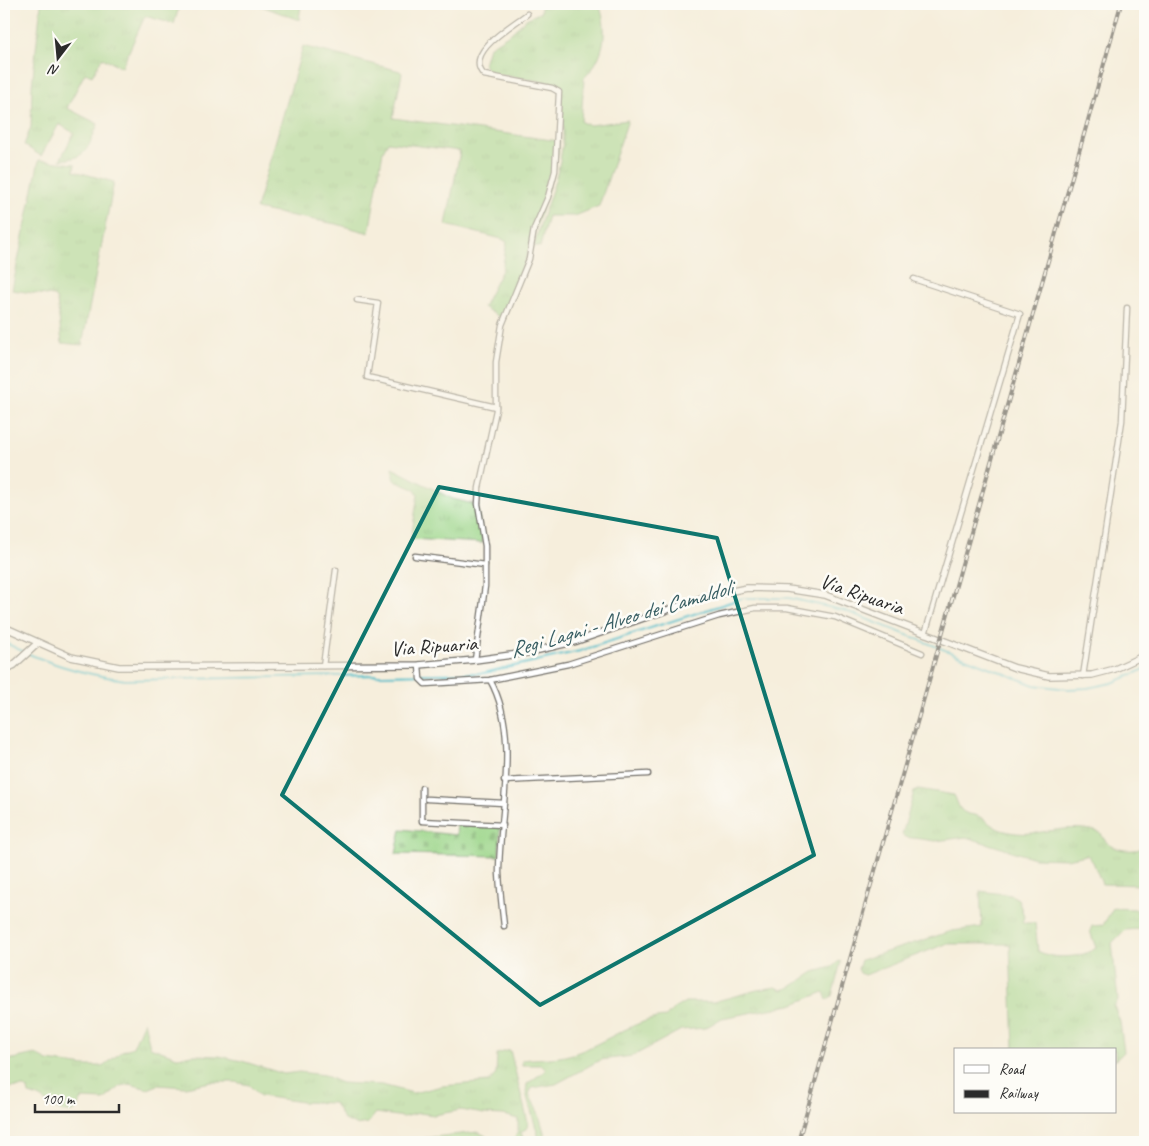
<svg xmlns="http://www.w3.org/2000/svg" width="1149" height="1146" viewBox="0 0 1149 1146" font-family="Caveat,sans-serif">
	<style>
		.grass { fill: url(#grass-tufts); stroke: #63805a }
		.cemetery { fill: url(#cemetery-stones); stroke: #63805a }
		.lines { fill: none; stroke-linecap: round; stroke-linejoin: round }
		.stream { stroke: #51beca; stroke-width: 2 }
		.minor-casing { stroke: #726f69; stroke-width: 7 }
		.tertiary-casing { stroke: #726f69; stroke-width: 8 }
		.secondary-casing { stroke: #726f69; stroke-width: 9 }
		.minor { stroke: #fff; stroke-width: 4.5 }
		.tertiary { stroke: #fff; stroke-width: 5.5 }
		.secondary { stroke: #fff; stroke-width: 6 }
		.rail-casing { stroke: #2b2b2b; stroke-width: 4 }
		.rail { stroke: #fdfcf7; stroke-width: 2; stroke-dasharray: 5.5; stroke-linecap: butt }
		.marked { fill: none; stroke: #0f766e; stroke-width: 4; stroke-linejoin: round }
		.labels { text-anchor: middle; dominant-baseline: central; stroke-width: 5; stroke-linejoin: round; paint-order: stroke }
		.street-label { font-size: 21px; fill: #2b2b2b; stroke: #fdfcf7 }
		.water-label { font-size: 22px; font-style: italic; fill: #385e63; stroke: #fdfcf7 }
	</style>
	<defs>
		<pattern id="grass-tufts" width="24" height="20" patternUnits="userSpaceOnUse" patternTransform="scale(1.25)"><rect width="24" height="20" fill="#9bd589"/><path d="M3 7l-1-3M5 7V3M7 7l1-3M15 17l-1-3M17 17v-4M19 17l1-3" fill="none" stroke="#86b776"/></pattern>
		<pattern id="cemetery-stones" width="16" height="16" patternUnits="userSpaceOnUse" patternTransform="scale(1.25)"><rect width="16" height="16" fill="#9bd589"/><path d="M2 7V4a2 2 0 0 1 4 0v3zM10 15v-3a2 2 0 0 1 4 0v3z" fill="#86b776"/></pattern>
	</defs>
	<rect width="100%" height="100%" fill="#fdfcf7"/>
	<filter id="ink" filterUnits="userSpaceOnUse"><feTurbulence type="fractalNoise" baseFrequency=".02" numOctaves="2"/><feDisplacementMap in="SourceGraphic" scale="10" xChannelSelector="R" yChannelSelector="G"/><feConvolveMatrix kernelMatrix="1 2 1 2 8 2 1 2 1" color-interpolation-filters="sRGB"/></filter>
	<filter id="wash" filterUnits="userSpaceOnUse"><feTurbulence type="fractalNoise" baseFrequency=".0096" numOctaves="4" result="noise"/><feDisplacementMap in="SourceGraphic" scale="20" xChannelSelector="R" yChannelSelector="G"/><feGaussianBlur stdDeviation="1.12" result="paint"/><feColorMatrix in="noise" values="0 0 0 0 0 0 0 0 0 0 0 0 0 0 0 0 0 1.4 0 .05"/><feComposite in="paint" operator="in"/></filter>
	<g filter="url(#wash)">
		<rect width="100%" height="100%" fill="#f6eedc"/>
		<g class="grass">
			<path d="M 41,4 L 180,4 L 174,24 L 145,16 L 122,67 L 102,58 L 92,76 L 85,73 L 67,108 L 98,124 C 88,147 88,158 60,160 L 74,133 L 59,124 L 41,156 L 24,145 L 31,127 L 32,86 Z"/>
			<polygon points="256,4 301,5 299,20"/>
			<path d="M 541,4 L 599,4 C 609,31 605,57 584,78 L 581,122 L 590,125 L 628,120 L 599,206 L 575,216 L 548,216 L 540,247 L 534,246 C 542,213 558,182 562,149 C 565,129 561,107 560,87 L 546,82 L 489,73 L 484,64 L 489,47 L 511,33 L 526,19 L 541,12 Z"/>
			<path d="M 303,46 L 400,71 L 402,73 L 393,118 L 559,141 L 558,154 C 542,210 525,265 503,319 L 483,307 L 502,270 L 507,242 L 502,239 L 446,225 L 460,151 L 388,142 L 383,151 L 369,233 L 336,224 L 256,209 Z"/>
			<polygon points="39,160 75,164 74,171 114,182 82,345 62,343 57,300 54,296 12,290"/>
			<polygon points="392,468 453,499 477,505 483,543 411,539 418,494 414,489 395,481"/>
			<path d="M 918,789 L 954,795 C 958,802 958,810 966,813 C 970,815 974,814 978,816 C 987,820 994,829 1005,831 C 1037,840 1067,820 1101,833 C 1106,850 1131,854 1145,847 L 1145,885 L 1102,884 L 1093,862 L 1087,855 L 1067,859 L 1034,858 L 966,837 L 936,841 L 905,837 L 902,835 L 914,792 Z"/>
			<path d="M 980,891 L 1011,895 L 1018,899 L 1024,916 L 1022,923 L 1035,923 L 1038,951 C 1052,960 1083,958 1096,948 L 1090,931 L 1092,926 L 1103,925 L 1113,908 L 1135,909 L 1138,911 L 1140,929 L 1125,930 L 1112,943 L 1118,1000 L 1114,1006 L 1120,1022 L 1124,1052 L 1115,1061 L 1115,1050 L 1014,1050 L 1010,944 L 946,944 L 865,975 L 860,973 L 858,969 L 861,960 L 952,931 L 982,927 Z"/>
			<path d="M 839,961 L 841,962 L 832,996 L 827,1000 L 824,992 L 791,1005 L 722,1018 L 705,1028 L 681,1030 L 633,1056 L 600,1060 L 556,1084 L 532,1088 L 529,1094 L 538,1112 L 547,1142 L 540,1142 L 526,1093 L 527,1084 L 546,1070 L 541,1065 L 522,1065 L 522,1060 C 537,1058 555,1059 569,1055 C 598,1048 635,1018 666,1017 L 672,1010 L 685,1002 L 713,1002 L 757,990 L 776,987 L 782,990 L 791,987 L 814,972 L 832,967 Z"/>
			<path d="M 144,1021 L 150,1047 L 177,1057 L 193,1055 L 219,1056 L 242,1061 L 284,1074 L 299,1072 L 324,1075 L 341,1083 L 382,1085 L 413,1093 L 442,1086 L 489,1082 L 496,1074 L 497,1054 L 510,1050 L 528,1123 L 527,1128 L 521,1132 L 524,1142 L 513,1142 L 518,1131 L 518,1119 L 503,1115 L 484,1114 L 461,1110 L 434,1115 L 419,1113 L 404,1117 L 376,1113 L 368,1123 L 356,1125 L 344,1120 L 334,1103 L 302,1102 L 260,1096 L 249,1085 L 235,1082 L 211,1082 L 185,1087 L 158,1085 L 148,1089 L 130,1084 L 121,1086 L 104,1100 L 82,1099 L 74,1112 C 51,1114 52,1100 29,1094 L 28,1089 L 24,1087 L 4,1088 L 4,1061 L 35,1054 L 48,1061 L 86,1066 L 104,1066 L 122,1051 L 133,1047 Z"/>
			<polygon points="478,1132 486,1136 488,1142 417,1142 425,1138"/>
		</g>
		<polygon class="cemetery" points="457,825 500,827 499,856 396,854 401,829 456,835"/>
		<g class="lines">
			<path class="stream" d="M 4,642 C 43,663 82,674 125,680 L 484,673 L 580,651 L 743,598 L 789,598 L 846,611 L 1034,685 L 1068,689 L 1087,688 L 1112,683 L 1145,669"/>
		</g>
	</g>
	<g filter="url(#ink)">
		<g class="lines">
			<g class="minor-casing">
				<g id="minor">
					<polyline points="914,279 1020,314 925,634"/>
					<polyline points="357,300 378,303 367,377 496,407"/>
					<polyline points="415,556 485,565"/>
					<path d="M 475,660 L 485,586 L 485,546 L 478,504 L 479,488 L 496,410 L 496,362 L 502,325 L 529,259 L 534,229 L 548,197 L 555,171 L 559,92 L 552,88 L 484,75 C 463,53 512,26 527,14"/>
					<polyline points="419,665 420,679 425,684 490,680 568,664 719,616 755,608 787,608 835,617 922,653"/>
					<polyline points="323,666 336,570"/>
					<polyline points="1083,676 1122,421 1127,308"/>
					<path d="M 490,680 C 521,735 499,812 499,873 C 500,891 502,909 504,926"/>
					<polyline points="504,781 648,774"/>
					<polyline points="422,788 422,821 503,825"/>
					<polyline points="427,799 504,803"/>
				</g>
			</g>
			<g class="tertiary-casing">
				<polyline id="tertiary" points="4,627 71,657 119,667 419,665 475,660 526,653 577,641 708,596 747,588 787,589 825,595 1015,668 1049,676 1092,675 1115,669 1145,655"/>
			</g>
			<g class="secondary-casing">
				<polyline id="secondary" points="4,670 14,665 38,643"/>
			</g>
			<use href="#minor" class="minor"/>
			<use href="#tertiary" class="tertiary"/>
			<use href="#secondary" class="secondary"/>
			<g class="rail-casing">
				<polyline id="rail" points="798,1142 1121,4"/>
			</g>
			<use href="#rail" class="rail"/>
		</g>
	</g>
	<path d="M0 0H1149V1146H0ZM 439,487 L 717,538 L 814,855 L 540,1005 L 282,795 Z" fill="#f6eedc" fill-opacity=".55" fill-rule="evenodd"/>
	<path class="marked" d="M 439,487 L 717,538 L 814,855 L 540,1005 L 282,795 Z"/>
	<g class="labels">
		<g class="street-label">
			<text transform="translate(862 594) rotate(19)">Via Ripuaria</text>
			<text transform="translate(434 646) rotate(-4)">Via Ripuaria</text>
		</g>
		<g class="water-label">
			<text transform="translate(621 619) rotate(-16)">Regi Lagni - Alveo dei Camaldoli</text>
		</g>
	</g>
	<rect width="1149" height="1146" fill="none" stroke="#fdfcf7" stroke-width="20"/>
	<rect x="954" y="1048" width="162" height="65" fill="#fdfcf7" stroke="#a9a8a5"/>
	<rect x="964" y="1065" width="25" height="8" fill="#ffffff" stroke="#a9a8a5"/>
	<text x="999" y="1074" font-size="15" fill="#2b2b2b">Road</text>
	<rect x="964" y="1090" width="25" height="8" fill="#2b2b2b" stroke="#a9a8a5"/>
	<text x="999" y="1098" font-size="15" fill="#2b2b2b">Railway</text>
	<g transform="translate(58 58) rotate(196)" stroke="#fdfcf7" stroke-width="4" paint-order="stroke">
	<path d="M0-4L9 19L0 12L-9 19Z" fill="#2b2b2b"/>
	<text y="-8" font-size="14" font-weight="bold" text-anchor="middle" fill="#2b2b2b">N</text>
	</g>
	<path d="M35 1104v8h84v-8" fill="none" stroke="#2b2b2b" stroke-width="2.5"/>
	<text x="42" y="1104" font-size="15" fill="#2b2b2b" stroke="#fdfcf7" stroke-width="4" paint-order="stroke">100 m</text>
</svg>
